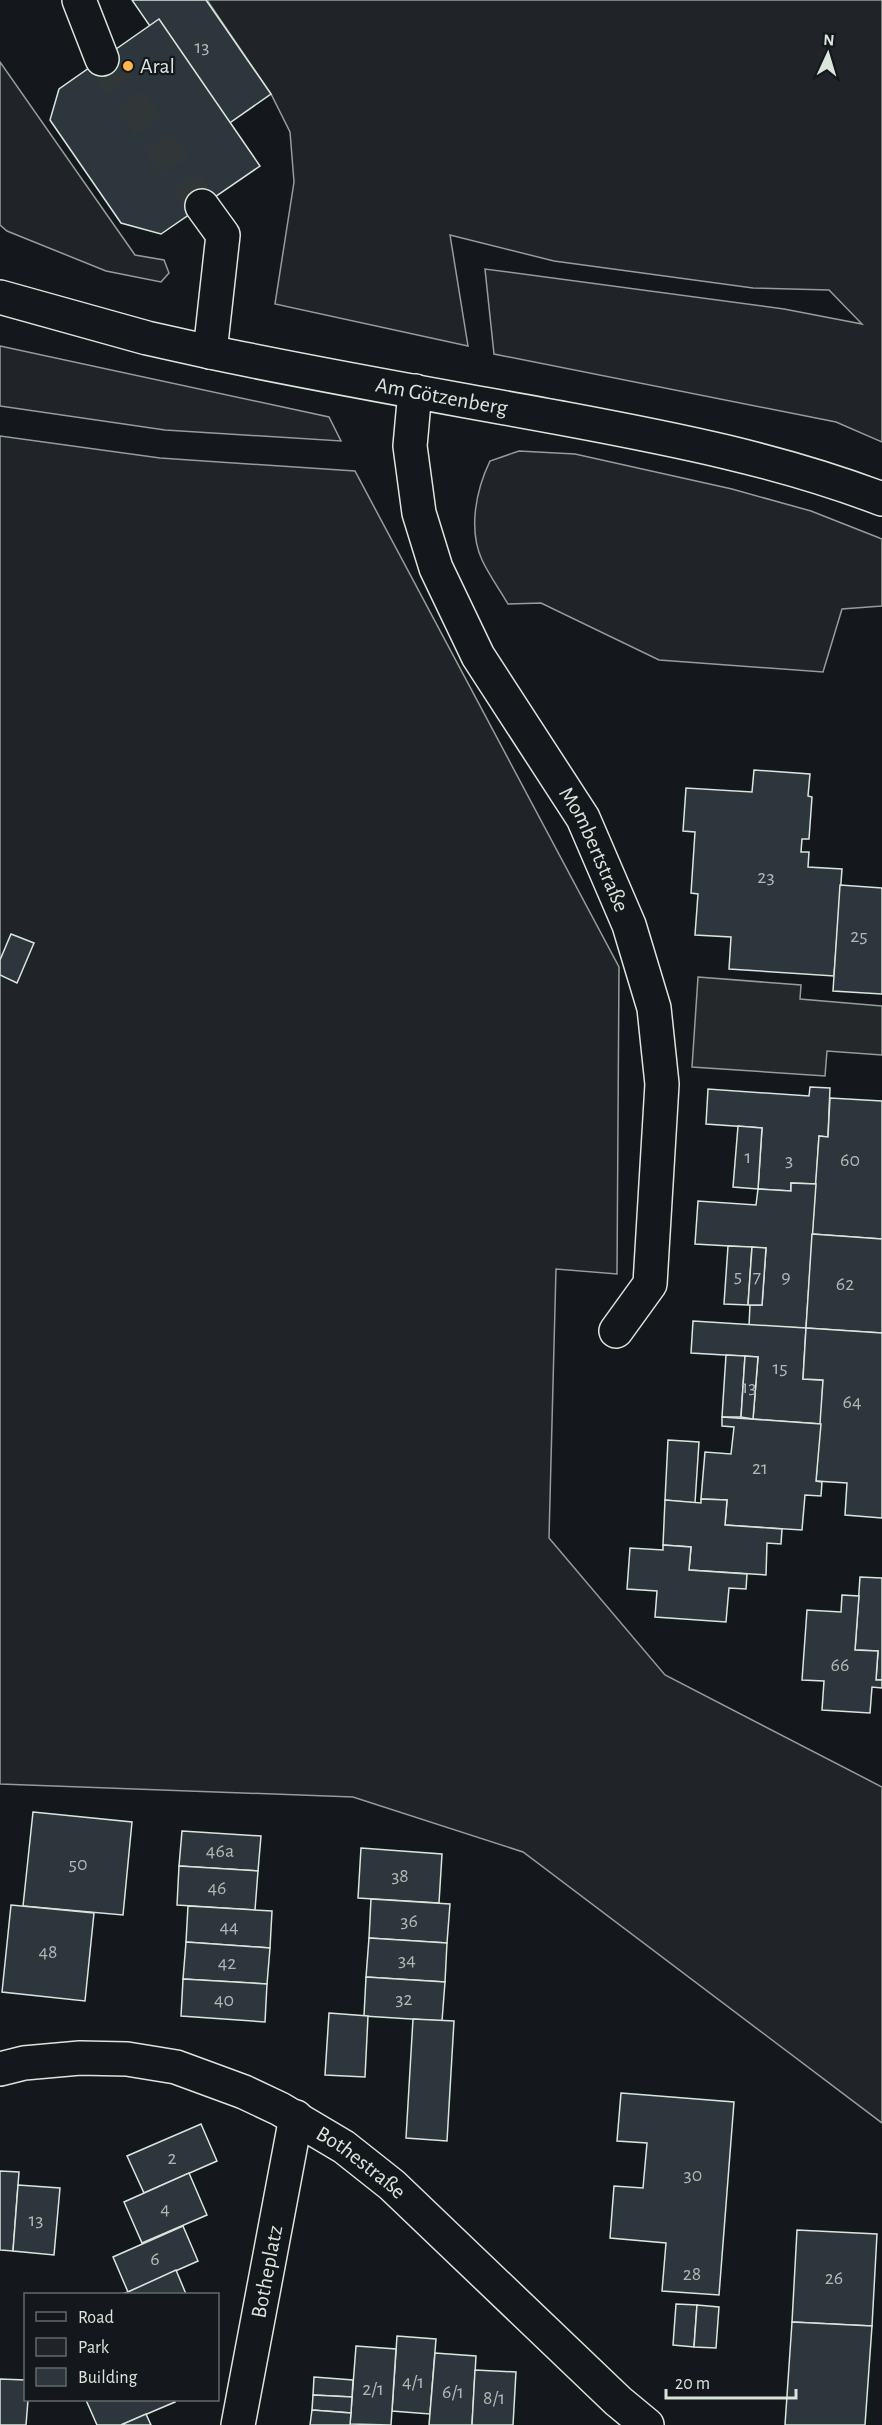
<svg xmlns="http://www.w3.org/2000/svg" width="882" height="2425" viewBox="0 0 882 2425" font-family="'Alegreya Sans',sans-serif">
	<style>
		.green { fill: #202428; stroke: #939e99; stroke-width: 1.5 }
		.parking { fill: #24282b; stroke: #939e99; stroke-width: 1.5 }
		.building { fill: #2c363c; stroke: #d8e6dc; stroke-width: 1.5 }
		.lines { fill: none; stroke-linecap: round; stroke-linejoin: round }
		.minor-tunnel { stroke: #313739; stroke-width: 33; stroke-dasharray: 33 16; stroke-linecap: butt }
		.minor-casing { stroke: #d8e6dc; stroke-width: 36 }
		.minor { stroke: #14181c; stroke-width: 33 }
		.poi-dot { fill: #ffb74d; stroke: #14181c; stroke-width: 2 }
		.labels { text-anchor: middle; dominant-baseline: central; stroke-width: 4.5; stroke-linejoin: round; paint-order: stroke }
		.number-label { font-size: 20px; fill: #adbab4 }
		.poi-label { font-size: 22px; fill: #d8e6dc; stroke: #14181c; text-anchor: start }
		.street-label { font-size: 22px; fill: #d8e6dc; stroke: #14181c }
	</style>
	<rect width="100%" height="100%" fill="#14181c"/>
	<g class="green">
		<polygon points="207,0 882,0 882,442 836,422 494,354 485,269 784,309 862,324 829,290 753,288 554,261 450,235 468,346 275,304 294,182 290,132 271,94"/>
		<polygon points="0,62 135,255 164,260 169,273 161,282 106,271 7,231 0,225"/>
		<polygon points="0,346 329,417 341,441 165,430 0,406"/>
		<polygon points="0,436 160,458 355,471 619,967 617,1274 556,1269 549,1538 665,1675 882,1787 882,2123 523,1852 353,1797 0,1784"/>
		<path d="M 519,451 L 575,454 L 732,489 L 811,511 L 877,537 L 882,539 L 882,606 L 842,609 L 823,672 L 659,660 L 541,603 L 508,604 C 500,590 489,575 482,560 C 468,529 476,490 490,461 Z"/>
	</g>
	<polygon class="parking" points="698,977 801,985 800,999 882,1006 882,1055 827,1051 825,1076 692,1067"/>
	<g class="building">
		<polygon points="132,0 206,0 271,94 221,129"/>
		<polygon points="159,19 260,166 161,234 121,223 50,120 59,89"/>
		<polygon points="754,770 810,774 808,796 812,797 809,839 802,839 801,852 809,852 808,867 842,869 834,976 729,969 731,937 695,935 698,894 691,893 695,832 683,831 686,788 752,792"/>
		<polygon points="840,885 882,888 882,994 833,991"/>
		<polygon points="11,934 34,943 17,983 0,975 0,960"/>
		<polygon points="810,1087 830,1088 828,1137 819,1136 816,1184 791,1183 791,1191 758,1189 762,1128 706,1124 708,1089 809,1096"/>
		<polygon points="830,1098 882,1101 882,1239 812,1234 819,1136 828,1137"/>
		<polygon points="738,1126 762,1128 758,1189 733,1187"/>
		<polygon points="791,1183 816,1184 806,1328 749,1326 750,1305 762,1305 766,1248 695,1244 698,1201 756,1205 758,1189 791,1191"/>
		<polygon points="812,1234 882,1239 882,1333 806,1328"/>
		<polygon points="728,1246 752,1247 748,1305 724,1304"/>
		<polygon points="752,1247 766,1248 762,1305 748,1305"/>
		<polygon points="693,1321 806,1328 803,1379 823,1380 821,1424 753,1419 758,1357 691,1353"/>
		<polygon points="806,1328 882,1333 882,1518 845,1515 847,1483 816,1481 823,1380 803,1379"/>
		<polygon points="726,1355 745,1356 741,1417 722,1417"/>
		<polygon points="745,1356 758,1357 753,1419 741,1417"/>
		<polygon points="722,1417 821,1424 816,1481 822,1482 821,1496 805,1495 802,1530 725,1525 727,1500 701,1499 705,1452 731,1454 734,1427 722,1426"/>
		<polygon points="668,1440 699,1442 695,1503 665,1500"/>
		<polygon points="701,1499 727,1500 725,1525 782,1529 781,1544 767,1543 766,1575 689,1570 691,1547 663,1545 665,1500 701,1503"/>
		<polygon points="663,1545 691,1547 689,1570 747,1574 746,1589 729,1588 726,1622 655,1617 657,1591 627,1589 630,1548 663,1550"/>
		<polygon points="860,1577 882,1578 882,1680 876,1680 878,1651 855,1650"/>
		<polygon points="842,1595 859,1596 855,1650 878,1651 876,1680 882,1680 882,1688 872,1687 870,1713 822,1710 824,1681 802,1680 807,1610 841,1612"/>
		<polygon points="33,1812 132,1822 123,1915 23,1906"/>
		<polygon points="182,1831 261,1836 258,1871 179,1866"/>
		<polygon points="361,1848 442,1854 439,1903 358,1898"/>
		<polygon points="179,1866 258,1871 255,1910 177,1905"/>
		<polygon points="371,1899 450,1904 447,1943 369,1938"/>
		<polygon points="11,1905 94,1913 85,2001 2,1992"/>
		<polygon points="188,1906 272,1911 270,1948 186,1942"/>
		<polygon points="369,1938 447,1943 445,1982 366,1977"/>
		<polygon points="186,1942 270,1948 267,1984 183,1979"/>
		<polygon points="366,1977 445,1982 442,2021 364,2016"/>
		<polygon points="183,1979 267,1984 265,2022 181,2016"/>
		<polygon points="329,2013 368,2016 365,2077 325,2075"/>
		<polygon points="413,2019 454,2021 447,2141 406,2138"/>
		<polygon points="621,2093 734,2102 719,2295 662,2291 666,2243 610,2238 614,2186 643,2188 647,2143 617,2141"/>
		<polygon points="201,2124 217,2161 144,2193 127,2156"/>
		<polygon points="0,2171 19,2172 13,2251 0,2250"/>
		<polygon points="189,2173 207,2215 142,2243 124,2202"/>
		<polygon points="18,2185 60,2188 54,2255 13,2251"/>
		<polygon points="183,2226 198,2261 128,2292 113,2257"/>
		<polygon points="797,2230 877,2234 872,2326 792,2322"/>
		<polygon points="176,2270 186,2294 122,2294 128,2292"/>
		<polygon points="676,2304 697,2305 694,2347 673,2345"/>
		<polygon points="697,2305 719,2307 716,2348 694,2347"/>
		<polygon points="792,2322 872,2326 865,2425 785,2425"/>
		<polygon points="397,2336 436,2339 430,2414 392,2411"/>
		<polygon points="356,2346 396,2349 391,2425 350,2424"/>
		<polygon points="435,2353 476,2356 472,2425 429,2425"/>
		<polygon points="475,2370 516,2372 513,2425 472,2425"/>
		<polygon points="314,2377 353,2380 352,2397 313,2395"/>
		<polygon points="0,2379 26,2380 26,2400 28,2400 26,2425 0,2425"/>
		<polygon points="313,2395 352,2397 351,2413 312,2410"/>
		<polygon points="86,2400 174,2400 175,2402 121,2425 97,2425"/>
		<polygon points="312,2410 351,2413 350,2425 310,2425"/>
		<polygon points="146,2414 151,2425 121,2425"/>
	</g>
	<g class="lines">
		<polyline class="minor-tunnel" points="102,59 202,206"/>
		<g class="minor-casing">
			<g id="minor">
				<polyline points="79,0 102,59"/>
				<polyline points="202,206 223,235 210,352"/>
				<path id="s1" d="M 0,297 L 147,338 L 210,352 C 328,377 447,397 566,419 C 673,439 780,460 882,499"/>
				<path id="s2" d="M 415,391 L 410,446 L 419,513 L 436,568 L 478,656 L 583,818 L 629,925 L 654,1008 L 662,1084 L 650,1284 L 616,1331"/>
				<path id="s3" d="M 0,2069 L 24,2063 L 80,2058 L 127,2059 L 176,2067 L 244,2092 L 280,2109 L 344,2147 L 392,2185 L 618,2401 L 647,2425"/>
				<path id="s4" d="M 238,2425 L 296,2117"/>
			</g>
		</g>
		<use href="#minor" class="minor"/>
	</g>
	<circle class="poi-dot" cx="128" cy="66" r="6"/>
	<g class="labels">
		<g class="number-label">
			<text x="202" y="47">13</text>
			<text x="766" y="877">23</text>
			<text x="859" y="936">25</text>
			<text x="748" y="1157">1</text>
			<text x="789" y="1160">3</text>
			<text x="850" y="1160">60</text>
			<text x="738" y="1276">5</text>
			<text x="757" y="1277">7</text>
			<text x="786" y="1277">9</text>
			<text x="845" y="1284">62</text>
			<text x="780" y="1368">15</text>
			<text x="749" y="1387">13</text>
			<text x="852" y="1402">64</text>
			<text x="760" y="1468">21</text>
			<text x="840" y="1665">66</text>
			<text x="220" y="1851">46a</text>
			<text x="78" y="1864">50</text>
			<text x="400" y="1876">38</text>
			<text x="217" y="1888">46</text>
			<text x="409" y="1921">36</text>
			<text x="229" y="1927">44</text>
			<text x="48" y="1952">48</text>
			<text x="407" y="1960">34</text>
			<text x="227" y="1963">42</text>
			<text x="404" y="1999">32</text>
			<text x="224" y="2000">40</text>
			<text x="172" y="2158">2</text>
			<text x="693" y="2175">30</text>
			<text x="165" y="2209">4</text>
			<text x="36" y="2220">13</text>
			<text x="155" y="2259">6</text>
			<text x="692" y="2274">28</text>
			<text x="834" y="2278">26</text>
			<text x="413" y="2382">4/1</text>
			<text x="373" y="2389">2/1</text>
			<text x="453" y="2392">6/1</text>
			<text x="494" y="2398">8/1</text>
		</g>
		<g class="poi-label">
			<text x="140" y="66">Aral</text>
		</g>
		<g class="street-label">
			<text stroke="none"><textPath href="#s1" startOffset="453">Am Götzenberg</textPath></text>
			<text stroke="none"><textPath href="#s2" startOffset="504">Mombertstraße</textPath></text>
			<text stroke="none"><textPath href="#s3" startOffset="387">Bothestraße</textPath></text>
			<text stroke="none"><textPath href="#s4" startOffset="156">Botheplatz</textPath></text>
		</g>
	</g>
	<rect x="24" y="2293" width="195" height="108" fill="#14181c" stroke="#626a69" stroke-width="1.5"/>
	<rect x="36" y="2312" width="30" height="9" fill="#14181c" stroke="#626a69" stroke-width="1.5"/>
	<text x="78" y="2323" font-size="18" fill="#d8e6dc">Road</text>
	<rect x="36" y="2338" width="30" height="18" fill="#202428" stroke="#626a69" stroke-width="1.5"/>
	<text x="78" y="2353" font-size="18" fill="#d8e6dc">Park</text>
	<rect x="36" y="2368" width="30" height="18" fill="#2c363c" stroke="#626a69" stroke-width="1.5"/>
	<text x="78" y="2383" font-size="18" fill="#d8e6dc">Building</text>
	<g transform="translate(828 54) rotate(4)" stroke="#14181c" stroke-width="4.5" paint-order="stroke">
	<path d="M0-4.5L10 22L0 15L-10 22Z" fill="#d8e6dc"/>
	<text y="-9" font-size="16" font-weight="bold" text-anchor="middle" fill="#d8e6dc">N</text>
	</g>
	<path d="M666 2389v9h130v-9" fill="none" stroke="#d8e6dc" stroke-width="3"/>
	<text x="675" y="2389" font-size="18" fill="#d8e6dc" stroke="#14181c" stroke-width="4.5" paint-order="stroke">20 m</text>
</svg>
